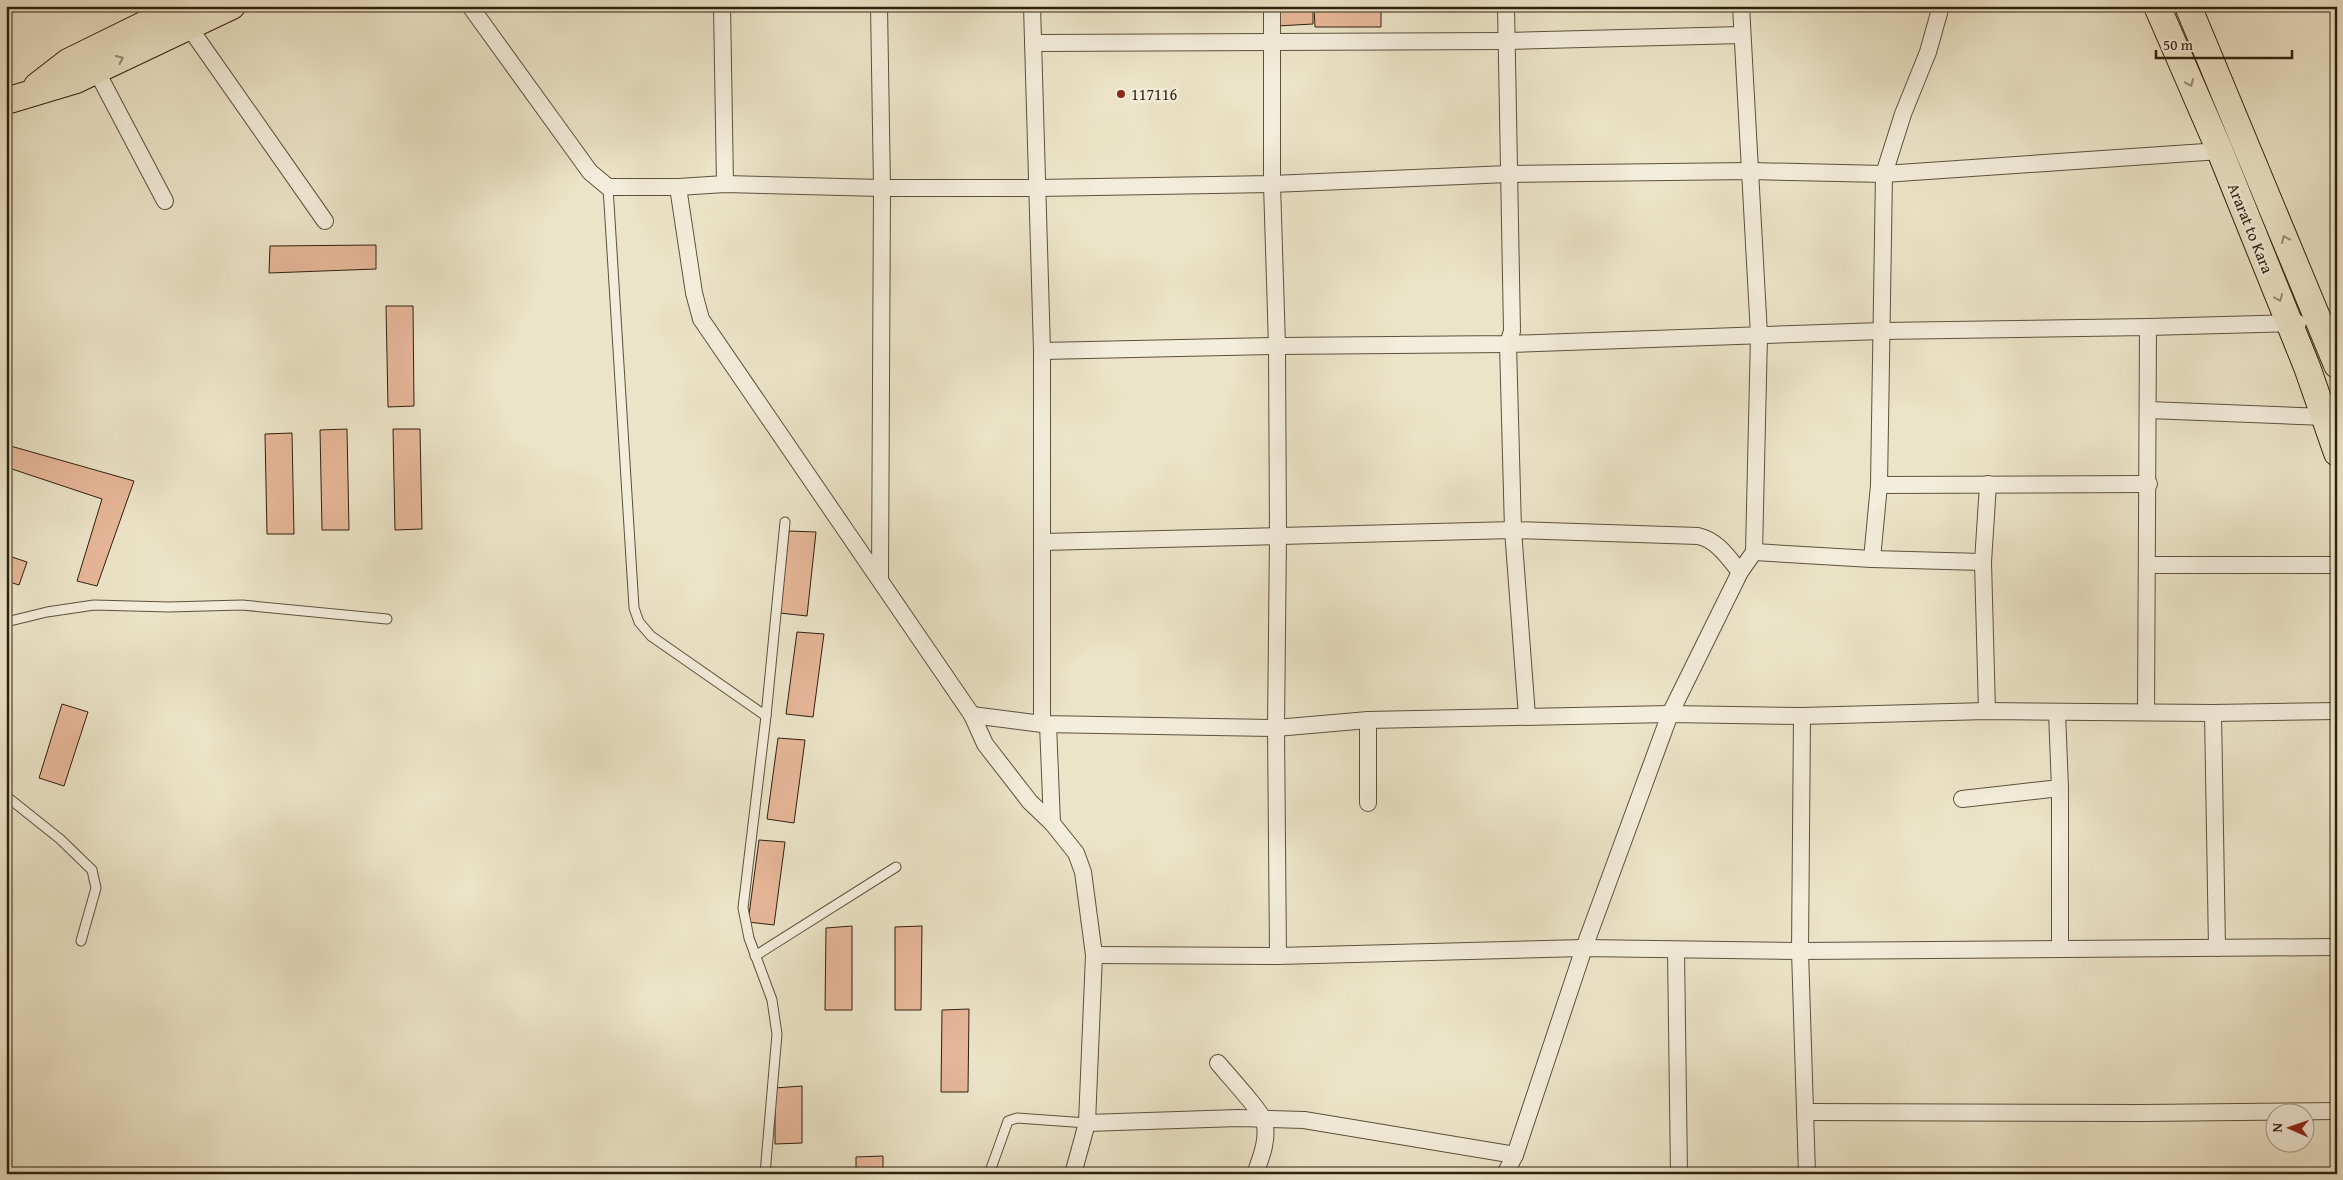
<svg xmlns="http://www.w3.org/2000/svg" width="2343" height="1180" viewBox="0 0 2343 1180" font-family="'Gentium Book Plus',serif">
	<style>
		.building { fill: #e7b799; stroke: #2f200f }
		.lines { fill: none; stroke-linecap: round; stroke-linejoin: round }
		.service-casing { stroke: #5e513d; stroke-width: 11 }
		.minor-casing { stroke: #5e513d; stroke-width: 18 }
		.primary-casing { stroke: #2f200f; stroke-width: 28 }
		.service { stroke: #f3eddb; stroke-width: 9 }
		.minor { stroke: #f3eddb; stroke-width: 16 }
		.primary { stroke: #ece4c8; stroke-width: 26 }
		.oneway { stroke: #978c75 }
		.poi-dot { fill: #8f2418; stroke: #f3eddb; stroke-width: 2 }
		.labels { text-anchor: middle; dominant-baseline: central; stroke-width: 5; stroke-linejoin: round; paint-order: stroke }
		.poi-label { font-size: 16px; fill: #2f200f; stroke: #f3eddb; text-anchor: start }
		.street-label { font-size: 16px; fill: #2f200f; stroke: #f3eddb }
	</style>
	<rect width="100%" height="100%" fill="#ece4c8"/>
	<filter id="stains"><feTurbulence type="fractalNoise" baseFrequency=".004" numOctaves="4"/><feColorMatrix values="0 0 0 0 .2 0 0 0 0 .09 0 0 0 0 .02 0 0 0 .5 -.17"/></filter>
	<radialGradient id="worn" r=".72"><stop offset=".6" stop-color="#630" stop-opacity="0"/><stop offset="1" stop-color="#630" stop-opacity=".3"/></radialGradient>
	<g class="building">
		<polygon points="1277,6 1313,6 1313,24 1277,26"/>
		<polygon points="1314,6 1381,6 1381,27 1315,27"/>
		<polygon points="376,245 376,269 269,273 270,246"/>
		<polygon points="386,306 413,306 414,406 388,407"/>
		<polygon points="347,429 349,530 322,530 320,430"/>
		<polygon points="393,429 420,429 422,529 395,530"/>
		<polygon points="292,433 294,534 267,534 265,434"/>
		<polygon points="7,445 134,481 97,586 77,581 102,499 6,467"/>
		<polygon points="789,531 816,532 807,616 780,613"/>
		<polygon points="6,555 27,562 19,585 6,581"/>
		<polygon points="797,632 824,634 813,717 786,714"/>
		<polygon points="62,704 88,712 64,786 39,778"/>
		<polygon points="778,738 805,740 794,823 767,819"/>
		<polygon points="759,840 785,842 774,925 748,922"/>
		<polygon points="852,926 852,1010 825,1010 826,928"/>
		<polygon points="922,926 921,1010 895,1010 895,927"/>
		<polygon points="969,1009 968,1092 941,1092 942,1010"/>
		<polygon points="802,1086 802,1143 775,1144 775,1088"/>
		<polygon points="883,1156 883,1174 856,1174 856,1157"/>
	</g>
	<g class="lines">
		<g class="service-casing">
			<g id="service">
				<polyline points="608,187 634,608 639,622 651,636 766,716 743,908 749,938 772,1000 777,1034 765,1174"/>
				<polyline points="6,622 47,612 94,605 169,607 242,605 387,619"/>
				<polyline points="766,716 785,522"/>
				<polyline points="6,796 60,839 92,870 96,888 81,941"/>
				<polyline points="755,956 896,867"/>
				<polyline points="989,1174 1008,1121 1017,1118 1087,1123"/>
			</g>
		</g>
		<g class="minor-casing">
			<g id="minor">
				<polyline points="470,6 590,172 608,187 678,187 725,184 882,188 1038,188 1272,184 1508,174 1750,171 1884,174 2220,151"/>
				<polyline points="722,6 725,184"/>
				<polyline points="879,6 882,188 880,580"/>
				<polyline points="1032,6 1042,351 1042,724"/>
				<polyline points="1272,6 1272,184 1277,346 1278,535 1276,728 1278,956"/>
				<polyline points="1506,6 1512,331 1508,344 1513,530 1527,716"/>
				<polyline points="189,27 325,221"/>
				<polyline points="1033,43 1507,41 1742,35"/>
				<polyline points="96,70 165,201"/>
				<polyline points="678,187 694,293 701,319 972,715 985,744 1030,802 1052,823 1076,853 1083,872 1094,955 1087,1123 1073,1174"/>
				<polyline points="2148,327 2298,323"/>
				<polyline points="1042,351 1277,346 1508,344 1882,331 2148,327 2146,712"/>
				<polyline points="2149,410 2326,417"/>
				<polyline points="1879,485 2149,484"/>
				<path d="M 1043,542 L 1513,530 L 1698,536 C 1717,540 1728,557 1740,572"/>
				<polyline points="1754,552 1872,559 1879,485 1884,174 1903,114 1928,52 1941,6"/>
				<polyline points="1872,559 1983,562"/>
				<polyline points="2147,565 2337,565"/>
				<polyline points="1987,711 1983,562 1988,484"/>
				<polyline points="2057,712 2060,788 2060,949"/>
				<polyline points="2213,713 2217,948"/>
				<polyline points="972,715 1042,724 1276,728 1368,720 1670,714 1802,716 1987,711 2213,713 2337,711"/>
				<polyline points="1802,716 1800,951 1807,1174"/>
				<polyline points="1368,720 1368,803"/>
				<polyline points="1048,724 1052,823"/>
				<polyline points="1962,799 2060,788"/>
				<polyline points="1676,950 1679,1174"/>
				<polyline points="1094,955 1278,956 1584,948 1800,951 2337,947"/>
				<path d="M 1218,1063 C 1227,1074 1262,1112 1264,1121 C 1269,1138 1261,1158 1255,1174"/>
				<polyline points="1806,1112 2143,1113 2337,1111"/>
				<polyline points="1087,1123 1238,1118 1304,1120 1515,1155"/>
				<polyline points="1505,1174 1515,1155 1584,948 1670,714 1740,572 1754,552 1759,335 1741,6"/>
			</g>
		</g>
		<g class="primary-casing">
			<g id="primary">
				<polyline points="2157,6 2220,151 2307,367 2337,453"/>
				<polyline points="2188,6 2337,365"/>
				<polyline points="37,86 68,62 182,6"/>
				<polyline points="6,101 76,80 232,6"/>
			</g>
		</g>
		<use href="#service" class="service"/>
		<use href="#minor" class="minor"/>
		<use href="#primary" class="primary"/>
	</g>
	<defs><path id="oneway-chevron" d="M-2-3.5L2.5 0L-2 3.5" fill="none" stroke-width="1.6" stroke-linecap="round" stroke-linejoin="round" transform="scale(1.25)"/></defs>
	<g class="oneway">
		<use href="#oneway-chevron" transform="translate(120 59) rotate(-25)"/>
		<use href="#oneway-chevron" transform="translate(2190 83) rotate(67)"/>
		<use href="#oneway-chevron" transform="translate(2285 239) rotate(-113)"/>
		<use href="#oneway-chevron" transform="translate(2279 298) rotate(68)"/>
	</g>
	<circle class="poi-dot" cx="1121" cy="94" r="5"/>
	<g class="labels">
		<g class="poi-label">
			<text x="1131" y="94">117116</text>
		</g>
		<g class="street-label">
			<text transform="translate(2251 228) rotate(68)">Ararat to Kara</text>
		</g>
	</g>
	<rect width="2343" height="1180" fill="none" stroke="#ece4c8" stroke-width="25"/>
	<rect x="8" y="8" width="2328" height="1165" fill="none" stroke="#2f200f" stroke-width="2.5"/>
	<rect x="12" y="12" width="2318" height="1155" fill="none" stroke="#2f200f"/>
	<g transform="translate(2290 1128) rotate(272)"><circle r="24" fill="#f3eddb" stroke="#a59b89"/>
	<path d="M0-4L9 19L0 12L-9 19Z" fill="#8f2418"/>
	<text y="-8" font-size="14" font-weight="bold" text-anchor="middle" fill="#2f200f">N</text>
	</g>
	<path d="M2156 50v8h136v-8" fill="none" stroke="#2f200f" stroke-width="2.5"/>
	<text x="2163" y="50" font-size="15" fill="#2f200f" stroke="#f3eddb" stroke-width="4" paint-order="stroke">50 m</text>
	<rect width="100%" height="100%" filter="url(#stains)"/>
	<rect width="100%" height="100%" fill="url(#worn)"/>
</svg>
